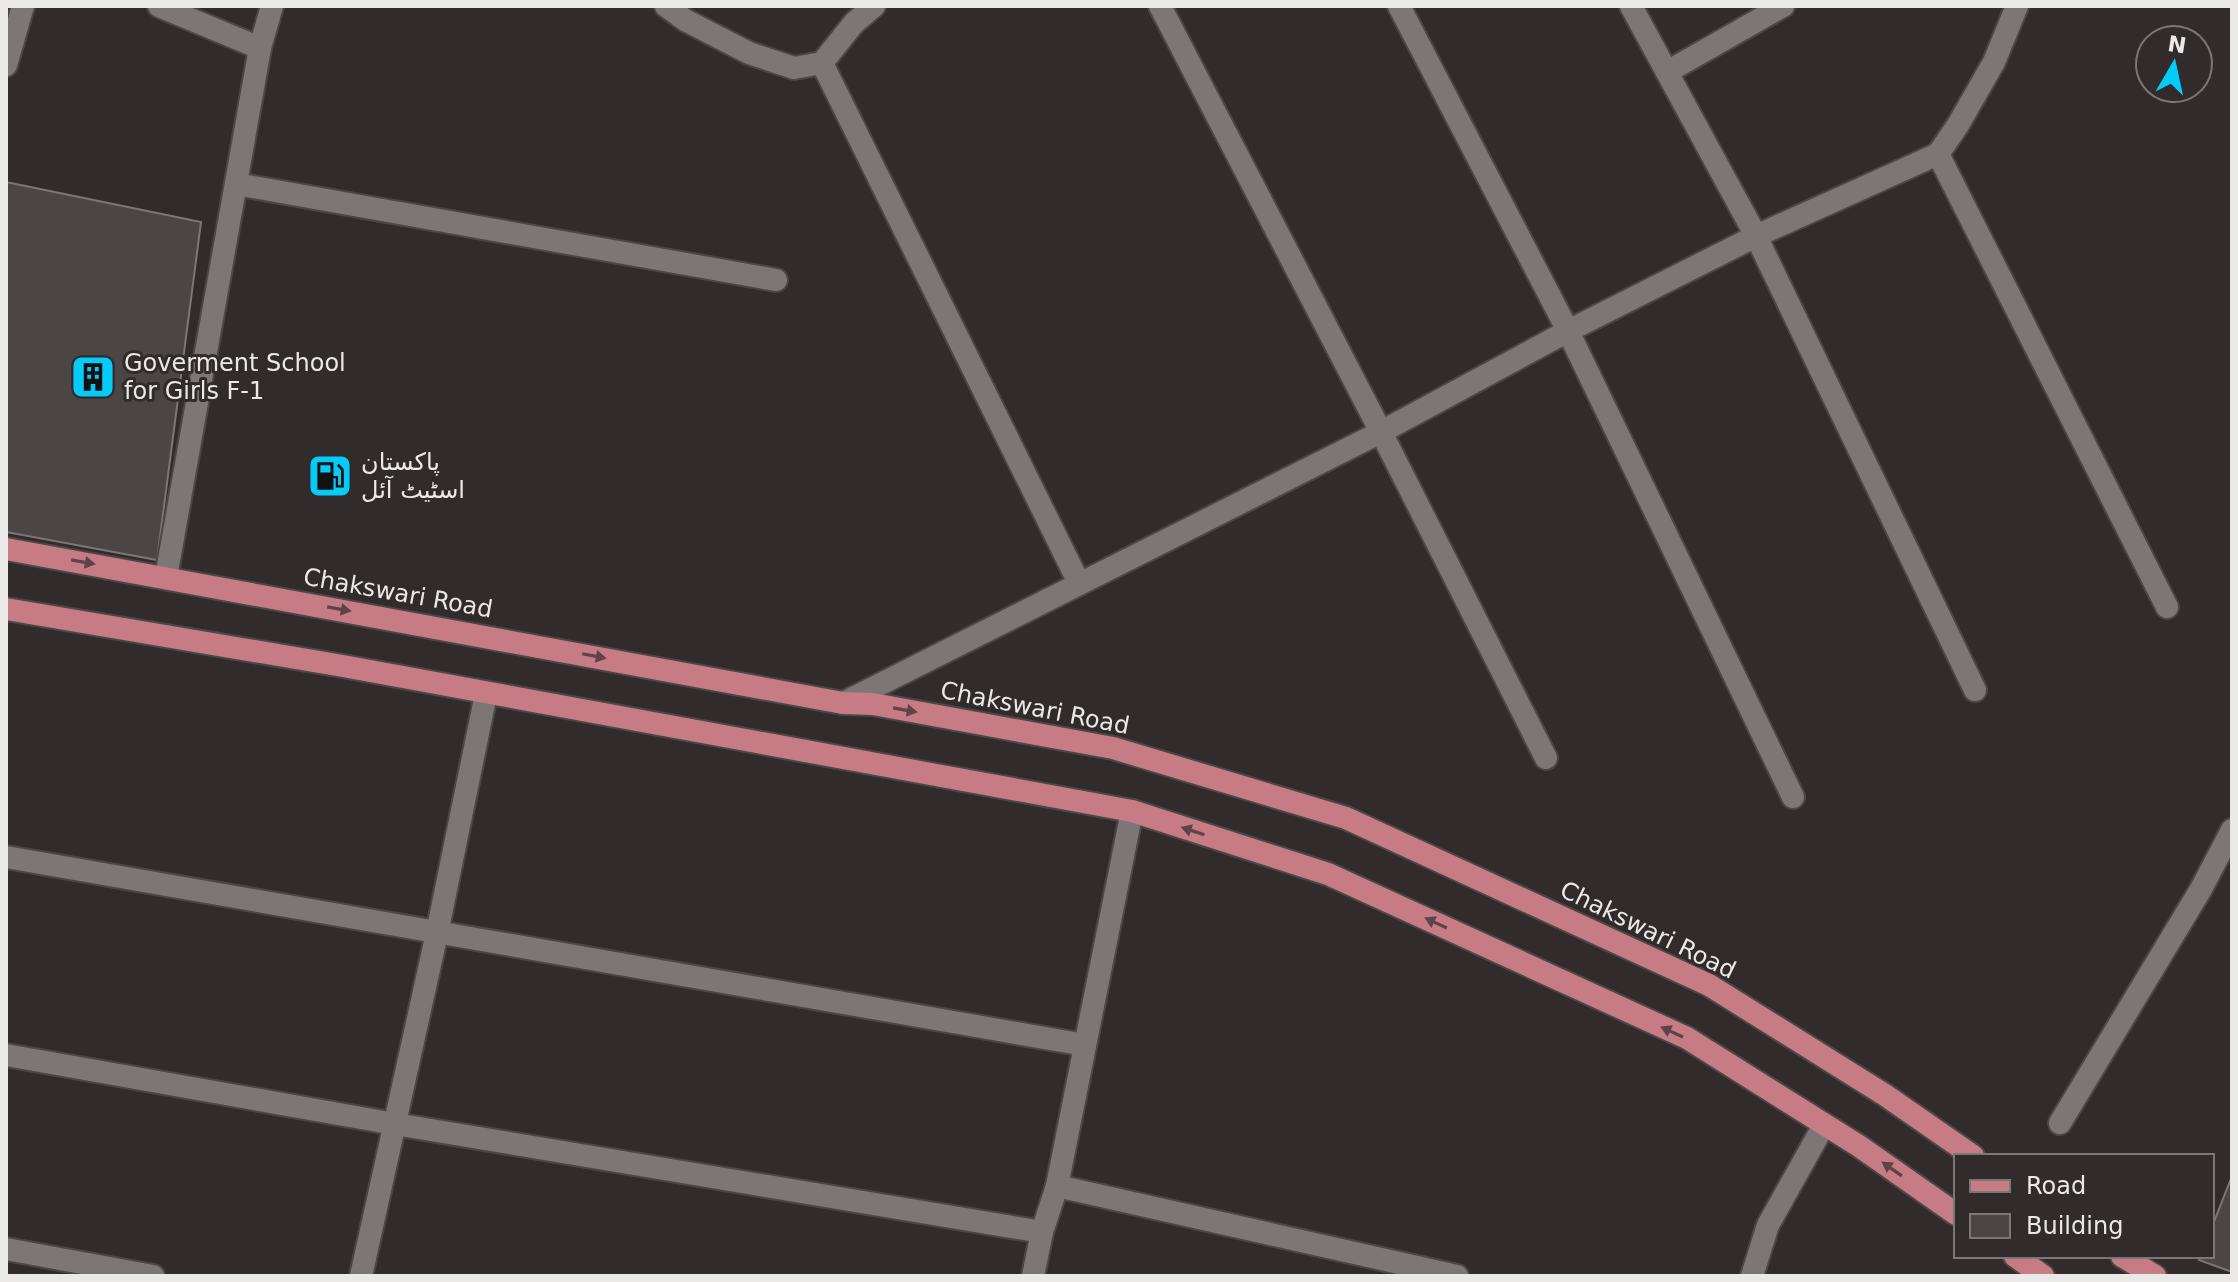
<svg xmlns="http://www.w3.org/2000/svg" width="2238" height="1282" viewBox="0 0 2238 1282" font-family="'DejaVu Sans',Vazirmatn,sans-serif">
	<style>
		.building { fill: #4b4546; stroke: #7d7676; stroke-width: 2 }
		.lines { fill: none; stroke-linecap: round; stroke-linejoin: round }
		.minor-casing { stroke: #4b4747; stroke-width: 26 }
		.primary-casing { stroke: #4b4747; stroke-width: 26 }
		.minor { stroke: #7d7676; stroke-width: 22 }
		.primary { stroke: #c67b85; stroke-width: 22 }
		.oneway { fill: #5e4347 }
		.labels { text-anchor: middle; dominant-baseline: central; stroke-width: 6; stroke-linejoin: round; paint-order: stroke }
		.poi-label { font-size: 24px; fill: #ebe8e8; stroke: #312b2c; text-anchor: start }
		.street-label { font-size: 24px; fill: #ebe8e8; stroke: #312b2c }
	</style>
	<rect width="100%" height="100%" fill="#312b2c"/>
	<g class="building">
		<polygon points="6,182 201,222 157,560 6,532"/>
		<polygon points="2232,1176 2232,1272 2199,1260 2201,1256 2212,1256 2212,1227"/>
	</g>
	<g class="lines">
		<g class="minor-casing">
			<g id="minor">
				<polyline points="159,6 260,48"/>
				<polyline points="666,6 685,20 749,53 794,68 822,63 854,23 874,6"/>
				<polyline points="1160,6 1381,432 1546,758"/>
				<polyline points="1399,6 1568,331 1793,797"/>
				<polyline points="1631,6 1756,236 1975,690"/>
				<polyline points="2017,6 1994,62 1958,125 1938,154 2167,607"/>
				<polyline points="822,63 1079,583"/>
				<polyline points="6,65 23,6"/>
				<polyline points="1667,72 1783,6"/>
				<polyline points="236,184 776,280"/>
				<polyline points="166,577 260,48 272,6"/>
				<polyline points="843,703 1381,432 1568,331 1756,236 1938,154"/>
				<polyline points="6,857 1085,1045"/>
				<polyline points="6,1055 395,1124 1042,1232"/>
				<polyline points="2060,1123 2201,889 2232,830"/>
				<polyline points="1057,1186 1457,1276"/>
				<polyline points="6,1249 153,1276"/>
				<polyline points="361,1276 437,933 486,694"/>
				<polyline points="1033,1276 1042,1232 1057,1186 1132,811"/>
				<polyline points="1752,1276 1768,1225 1824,1125"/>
			</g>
		</g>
		<g class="primary-casing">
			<g id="primary">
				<polyline points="6,549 843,703 873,704 1113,748 1346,818 1709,985 1885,1095 1973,1156"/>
				<polyline points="6,609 343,666 1132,811 1328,874 1687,1038 1859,1146 1956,1214"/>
				<polyline points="2015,1256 2043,1276"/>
				<polyline points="2122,1256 2155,1276"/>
			</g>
		</g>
		<use href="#minor" class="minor"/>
		<use href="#primary" class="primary"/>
	</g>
	<defs><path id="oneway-solid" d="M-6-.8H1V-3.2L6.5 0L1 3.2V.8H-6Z" transform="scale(2)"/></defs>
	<g class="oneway">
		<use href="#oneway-solid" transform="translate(83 562) rotate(10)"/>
		<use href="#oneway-solid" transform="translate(339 609) rotate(10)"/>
		<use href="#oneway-solid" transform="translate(594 656) rotate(11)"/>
		<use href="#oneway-solid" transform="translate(905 710) rotate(10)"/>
		<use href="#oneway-solid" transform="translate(1193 831) rotate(-162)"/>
		<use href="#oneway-solid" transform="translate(1436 923) rotate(-155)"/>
		<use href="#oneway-solid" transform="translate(1672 1032) rotate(-155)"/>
		<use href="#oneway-solid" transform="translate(1892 1169) rotate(-145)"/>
	</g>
	<defs>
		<g id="building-square" transform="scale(2.3)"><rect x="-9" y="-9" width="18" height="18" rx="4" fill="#05cbf9" stroke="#312b2c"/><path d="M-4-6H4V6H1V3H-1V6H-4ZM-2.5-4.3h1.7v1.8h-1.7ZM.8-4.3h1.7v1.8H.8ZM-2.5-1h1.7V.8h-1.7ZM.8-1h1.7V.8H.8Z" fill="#111"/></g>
		<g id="fuel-square" transform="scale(2.3)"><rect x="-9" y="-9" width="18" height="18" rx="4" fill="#05cbf9" stroke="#312b2c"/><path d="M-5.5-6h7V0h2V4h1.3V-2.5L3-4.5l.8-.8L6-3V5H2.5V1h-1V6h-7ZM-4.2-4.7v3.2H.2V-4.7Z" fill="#111"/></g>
	</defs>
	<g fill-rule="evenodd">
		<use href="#building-square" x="93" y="377"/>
		<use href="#fuel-square" x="330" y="476"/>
	</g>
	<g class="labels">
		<g class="poi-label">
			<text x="124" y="363">Goverment School<tspan x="124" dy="28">for Girls F-1</tspan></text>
			<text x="361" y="462">پاکستان<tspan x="361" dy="28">اسٹیٹ آئل</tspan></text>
		</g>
		<g class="street-label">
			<text transform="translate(398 593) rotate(10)">Chakswari Road</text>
			<text transform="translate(1035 708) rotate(11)">Chakswari Road</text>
			<text transform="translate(1648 930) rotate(26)">Chakswari Road</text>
		</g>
	</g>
	<rect width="2238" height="1282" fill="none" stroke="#ebe8e8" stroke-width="16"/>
	<rect x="1954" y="1154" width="260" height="104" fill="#312b2c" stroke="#7b7777" stroke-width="2"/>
	<rect x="1970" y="1180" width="40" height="12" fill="#c67b85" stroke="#7b7777" stroke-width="2"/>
	<text x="2026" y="1194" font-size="24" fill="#ebe8e8">Road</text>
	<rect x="1970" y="1214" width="40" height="24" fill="#4b4546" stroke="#7b7777" stroke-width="2"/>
	<text x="2026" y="1234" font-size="24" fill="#ebe8e8">Building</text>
	<g transform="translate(2174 64) rotate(9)"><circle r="38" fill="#312b2c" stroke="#7b7777" stroke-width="2"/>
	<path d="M0-6L14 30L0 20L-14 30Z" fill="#05cbf9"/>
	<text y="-12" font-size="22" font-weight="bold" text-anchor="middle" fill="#ebe8e8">N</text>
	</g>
</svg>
